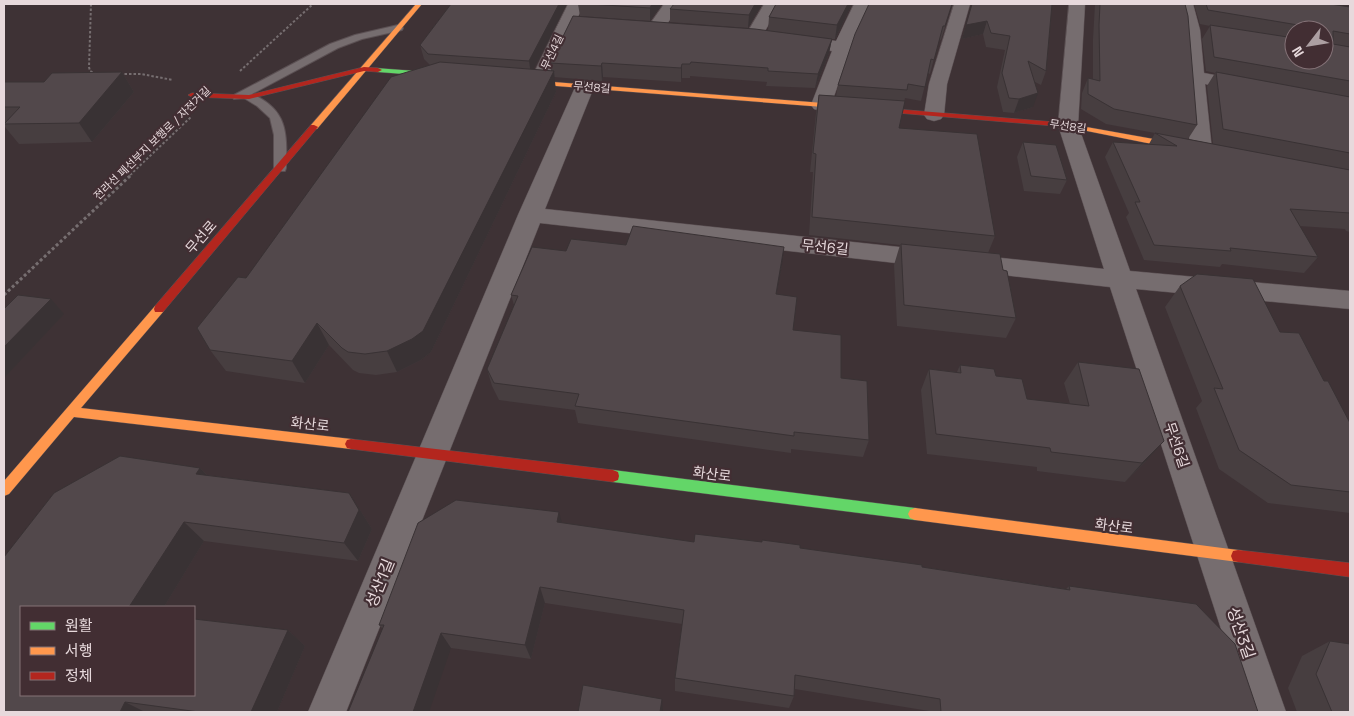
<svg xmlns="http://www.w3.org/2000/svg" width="1354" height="716" viewBox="0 0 1354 716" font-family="'Space Grotesk','Noto Sans KR',sans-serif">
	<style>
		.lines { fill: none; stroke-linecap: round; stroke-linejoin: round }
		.lane-casing { stroke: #5b5053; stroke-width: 2 }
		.street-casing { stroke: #5b5053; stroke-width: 1 }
		.fast-casing { stroke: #5b5053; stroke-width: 1 }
		.slow-casing { stroke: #5b5053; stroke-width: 1 }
		.jam-casing { stroke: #5b5053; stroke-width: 1 }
		.path-far1 { stroke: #766e70; stroke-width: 2; stroke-dasharray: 2.5 2; stroke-linecap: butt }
		.path { stroke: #766e70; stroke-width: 3; stroke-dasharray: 3 2.5; stroke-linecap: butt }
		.lane { fill: #766d6f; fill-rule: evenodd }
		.street { fill: #766d6f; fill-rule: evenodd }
		.fast { fill: #63d668; fill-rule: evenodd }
		.slow { fill: #ff974d; fill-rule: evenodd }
		.jam { fill: #b3261e; fill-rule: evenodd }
		.wall { fill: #473e40; fill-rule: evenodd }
		.shaded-wall { fill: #393234 }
		.building { fill: #52484b; stroke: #393234 }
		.labels { text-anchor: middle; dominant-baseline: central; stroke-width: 4.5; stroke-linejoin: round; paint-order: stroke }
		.far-street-label { font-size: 11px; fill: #e7d9dc; stroke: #422e33 }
		.street-label { font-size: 14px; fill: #e7d9dc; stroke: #422e33 }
		.near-street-label { font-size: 16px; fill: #e7d9dc; stroke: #422e33 }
	</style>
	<rect width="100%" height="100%" fill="#3e3235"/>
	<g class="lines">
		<g class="lane-casing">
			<path id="lane" d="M 398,25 L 403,28 L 402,30 L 362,39 L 338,48 L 252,94 C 288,110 287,133 286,168 L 285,171 L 275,171 L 274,168 L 274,135 L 270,118 L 257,106 L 244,98 L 234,99 L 232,97 L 234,95 L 330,44 L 355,35 Z"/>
		</g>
		<g class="street-casing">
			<g id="street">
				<polygon points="568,4 584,4 547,83 545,87 538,89 531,87 529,83"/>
				<polygon points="664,4 680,4 662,32 656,33 650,32 647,28"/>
				<polygon points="764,4 780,4 760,40 754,41 748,40 745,36"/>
				<polygon points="854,4 870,4 851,47 831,105 828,109 821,111 814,109 811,105 832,51 789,45 786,41 789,37 795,36 836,41"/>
				<polygon points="954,4 970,4 947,84 944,115 941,119 934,121 927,119 924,115 929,84"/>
				<polygon points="1069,4 1085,4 1078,125 1130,271 1350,291 1350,309 1136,289 1286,712 1248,712 1110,287 540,223 346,712 308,712 518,215 577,83 584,81 591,83 594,87 545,209 1104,269 1058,125"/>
				<polygon points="1177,4 1193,4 1200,30 1204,73 1255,83 1258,87 1255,91 1248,93 1205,84 1212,150 1208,154 1201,156 1194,154 1190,150 1182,30"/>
			</g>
		</g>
		<g class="fast-casing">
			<g id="fast">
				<polygon points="375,68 443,73 447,75 443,77 378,72 374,70"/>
				<polygon points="613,470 915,508 920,510 922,514 920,518 915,520 613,482 608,480 607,476 608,472"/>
			</g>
		</g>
		<g class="slow-casing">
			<g id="slow">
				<polygon points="416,4 422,4 317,129 311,129 311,125"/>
				<polygon points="515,79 849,105 853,107 849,109 518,83 515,83"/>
				<polygon points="1064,123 1187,145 1191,148 1187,151 1067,127 1063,125"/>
				<polygon points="159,305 163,306 164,309 163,312 81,408 351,439 355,440 357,444 355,448 351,449 74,417 9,494 4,496 4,481 155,306"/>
				<polygon points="915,508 1238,550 1243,551 1245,556 1243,561 1238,562 915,520 910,518 908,514 910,510"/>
			</g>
		</g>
		<g class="jam-casing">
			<g id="jam">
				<polygon points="364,67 378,68 382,70 378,72 364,71 249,99 192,97 188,95 192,93 249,95"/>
				<polygon points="846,105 1067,123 1071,125 1067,127 849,109 845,107"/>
				<polygon points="311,125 314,125 318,127 163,312 155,312 154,309 155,306"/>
				<polygon points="351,439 613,470 618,472 619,476 618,480 613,482 351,449 347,448 345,444 347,440"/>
				<polygon points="1238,550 1350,563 1350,577 1238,562 1233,561 1231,556 1233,551"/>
			</g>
		</g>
		<g class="path-far1">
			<polyline points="91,4 89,67 90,71 96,74"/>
			<polyline points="240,71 313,4"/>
			<polyline points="120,74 141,74 173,80"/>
			<polyline points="130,175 192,116"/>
		</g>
		<polyline class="path" points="4,295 132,174"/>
		<use href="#lane" class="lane"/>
		<use href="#street" class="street"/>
		<use href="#fast" class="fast"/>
		<use href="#slow" class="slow"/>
		<use href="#jam" class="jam"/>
	</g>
	<g class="wall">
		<polygon points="451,4 567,4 534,69 551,71 550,63 768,30 769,17 776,4 852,4 835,39 832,39 829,53 815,88 766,86 767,82 690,76 690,78 682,78 681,82 603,77 602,81 554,77 556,92 431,352 421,360 397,372 376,375 359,373 353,370 329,345 305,383 226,371 210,350 246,278 430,65 424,59 420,45"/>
		<polygon points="578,4 662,4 650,21 580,16"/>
		<polygon points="762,4 748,28 670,22 670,9"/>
		<polygon points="952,4 941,40 939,39 930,74 928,73 921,101 905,98 899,128 995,236 988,253 1003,270 1016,318 1006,338 897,326 894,265 900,245 809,235 813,172 810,172 816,113 819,95 836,96 838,85"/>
		<polygon points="971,4 1052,4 1046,71 1041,85 1035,82 1033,107 1014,113 1003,112 997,87 1005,50 986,47 983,34 962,39 972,5"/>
		<path d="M 1095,4 L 1185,4 L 1197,125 L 1188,139 L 1213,144 L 1207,86 L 1215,73 L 1206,71 L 1202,39 L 1210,26 L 1200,24 L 1194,4 L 1330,4 L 1350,7 L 1350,232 L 1346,231 L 1345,229 L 1299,226 L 1318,257 L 1304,273 L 1222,264 L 1220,267 L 1144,260 L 1126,217 L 1129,213 L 1105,157 L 1113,142 L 1149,144 L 1155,133 L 1106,124 L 1081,109 L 1082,93 L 1088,78 L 1093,79 L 1093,39 ZM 1294,30 L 1324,30 L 1294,60 Z"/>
		<polygon points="122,72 134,92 92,142 19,144 5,127 4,127 4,82 44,82"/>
		<polygon points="1023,142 1067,180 1060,194 1024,191 1017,157"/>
		<polygon points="566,251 782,265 776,294 793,330 841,378 869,440 863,457 791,449 791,453 578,423 575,410 499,400 492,386 487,369 514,305 511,295"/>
		<polygon points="1180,286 1280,332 1324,381 1350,423 1350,513 1268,503 1219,469 1196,408 1202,401 1165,307"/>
		<polygon points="1078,362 1146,461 1125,482 1037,471 1037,467 927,454 921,390 929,369 957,372 960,365 996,376 1027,399 1070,404 1064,383"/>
		<polygon points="120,456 200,468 207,475 349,493 362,513 372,529 358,561 204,541 164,607 21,607 21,695 194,695 194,619 288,630 305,646 277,712 4,712 4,557 54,493"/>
		<polygon points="562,523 694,542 800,548 1066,589 1069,586 1258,712 929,712 929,711 795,689 794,696 789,708 675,691 675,678 682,624 545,603 531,659 451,648 383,629 379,625"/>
		<polygon points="1330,641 1350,712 1297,712 1288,688 1302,656"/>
	</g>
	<g class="shaded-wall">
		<polygon points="559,4 567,4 531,75 529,61"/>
		<polygon points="652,4 662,4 650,21 650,8"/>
		<polygon points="755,4 762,4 748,28 749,15"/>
		<polygon points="848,4 852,4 835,39 837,25"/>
		<polygon points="987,21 983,34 962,39 966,25"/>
		<polygon points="832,39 829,53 815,88 818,74"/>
		<polygon points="602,63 603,77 602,81 601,66"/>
		<polygon points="682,64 682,78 681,82 681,68"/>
		<polygon points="554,71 556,92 431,352 421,360 397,372 387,351"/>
		<polygon points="122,72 134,92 92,142 79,123"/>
		<polygon points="1038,93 1033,107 1014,113 1019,99"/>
		<polygon points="784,247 782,265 773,312 776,294"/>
		<polygon points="51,299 64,314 4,378 4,347"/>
		<polygon points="317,323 329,345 305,383 292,361"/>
		<polygon points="1164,441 1146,461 1125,482 1142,463"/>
		<polygon points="200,468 219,488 196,474"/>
		<polygon points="349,493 362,513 372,529 358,561 344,543"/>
		<polygon points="559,512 564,530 557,522"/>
		<polygon points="184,522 204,541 164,607 129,607"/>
		<polygon points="540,587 545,603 531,659 525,645"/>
		<polygon points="288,630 305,646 277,712 251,712"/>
		<polygon points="441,633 451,648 429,712 413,712"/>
		<polygon points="662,699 663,712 660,712"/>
		<polygon points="125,702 145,712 120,712"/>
	</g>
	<g class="building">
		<polygon points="451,4 559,4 529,61 428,54 420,45"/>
		<polygon points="590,4 652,4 650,8"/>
		<polygon points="674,4 755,4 749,15 670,9"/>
		<polygon points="776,4 848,4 837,25 769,17"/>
		<polygon points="869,4 952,4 945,26 943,26 934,60 931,59 925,87 908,84 907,90 838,85 855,34"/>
		<polygon points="972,4 1052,4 1046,71 1028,61 1038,93 1019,99 1009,98 1002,73 1010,36 991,33 987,21 966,25"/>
		<polygon points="1100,4 1185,4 1188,16 1197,125 1114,109 1088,94 1088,78 1100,81 1099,25"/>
		<polygon points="1206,4 1330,4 1350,7 1350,34 1333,31 1333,44 1350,47 1350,81 1214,57 1210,25 1294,38 1294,60 1324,60 1324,30 1305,30 1305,28 1304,26 1208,10"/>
		<polygon points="573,16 755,29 832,39 818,74 768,71 768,68 691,62 690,64 682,64 681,68 602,63 601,66 550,63"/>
		<polygon points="440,62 554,71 423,331 412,339 387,351 365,354 348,352 342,348 317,323 292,361 210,350 197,328 238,277 246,278 391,77"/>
		<polygon points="122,72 79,123 4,124 20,107 4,107 4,82 44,82 52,73"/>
		<polygon points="1216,72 1350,97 1350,153 1223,129"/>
		<polygon points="819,95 905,101 899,128 977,134 995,236 812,217 816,154 813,153"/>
		<polygon points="1155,133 1350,170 1350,213 1290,209 1318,257 1230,248 1231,251 1154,245 1135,202 1140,202 1113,142 1177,146"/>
		<polygon points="1023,142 1056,145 1067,180 1031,176"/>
		<polygon points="633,226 784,247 776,294 797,297 793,330 841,335 841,378 867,381 869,440 794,432 794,436 575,406 579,394 494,383 487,369 518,296 511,295 532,247 566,251 571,239 626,245"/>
		<polygon points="901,244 1000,254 1003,270 1007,271 1016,318 904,305"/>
		<polygon points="1197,274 1253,279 1280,332 1299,333 1324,381 1328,381 1350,423 1350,492 1291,485 1239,450 1214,388 1223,389 1180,286"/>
		<polygon points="18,295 51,299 4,347 4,309"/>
		<polygon points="1078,362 1139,369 1164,441 1142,463 1051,452 1050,448 936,434 929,369 961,373 960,365 994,369 996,376 1022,379 1027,399 1089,406"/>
		<polygon points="120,456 200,468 196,474 349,493 359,510 344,543 184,522 129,607 21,607 21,695 194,695 194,619 288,630 251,712 199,712 125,702 120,712 4,712 4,557 54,493"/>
		<polygon points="456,500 559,512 557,522 694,542 695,534 762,542 762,540 800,545 800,548 922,565 922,567 1070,590 1069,586 1196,604 1235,644 1258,712 941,712 940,699 795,675 794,696 675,678 684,610 540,587 525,645 441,633 413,712 348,712 384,625 379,625 418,523"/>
		<polygon points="1330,641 1350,644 1350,712 1332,712 1316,674"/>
		<polygon points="583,685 662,699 660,712 578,712"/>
	</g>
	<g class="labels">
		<g class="far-street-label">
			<text transform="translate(552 52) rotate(-65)">무선4길</text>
			<text transform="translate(592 87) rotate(5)">무선8길</text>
			<text transform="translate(1068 126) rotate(8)">무선8길</text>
			<text transform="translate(152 143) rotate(-44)">전라선 폐선부지 보행로 / 자전거길</text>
		</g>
		<g class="street-label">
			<text transform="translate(201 237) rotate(-49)">무선로</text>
			<text transform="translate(825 247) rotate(6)">무선6길</text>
			<text transform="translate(310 424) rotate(6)">화산로</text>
			<text transform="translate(1177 445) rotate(71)">무선6길</text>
			<text transform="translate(712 474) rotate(7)">화산로</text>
			<text transform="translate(1114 526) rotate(7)">화산로</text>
		</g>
		<g class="near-street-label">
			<text transform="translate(380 583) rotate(-68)">성산1길</text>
			<text transform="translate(1241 633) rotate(71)">성산3길</text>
		</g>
	</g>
	<rect width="1354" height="716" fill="none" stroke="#e7d9dc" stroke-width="10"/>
	<rect x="20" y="606" width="175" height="90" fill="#422e33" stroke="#847277"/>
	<rect x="30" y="622" width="25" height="8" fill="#63d668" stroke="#847277"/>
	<text x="65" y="631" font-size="15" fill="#e7d9dc">원활</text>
	<rect x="30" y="647" width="25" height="8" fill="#ff974d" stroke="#847277"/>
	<text x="65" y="656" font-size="15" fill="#e7d9dc">서행</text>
	<rect x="30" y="672" width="25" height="8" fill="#b3261e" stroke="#847277"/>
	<text x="65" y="681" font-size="15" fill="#e7d9dc">정체</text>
	<g transform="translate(1309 45) rotate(239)"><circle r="24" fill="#422e33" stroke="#847277"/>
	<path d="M0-4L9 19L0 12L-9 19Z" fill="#ac9fa2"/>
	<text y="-8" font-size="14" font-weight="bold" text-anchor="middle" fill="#e7d9dc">N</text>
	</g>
</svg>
